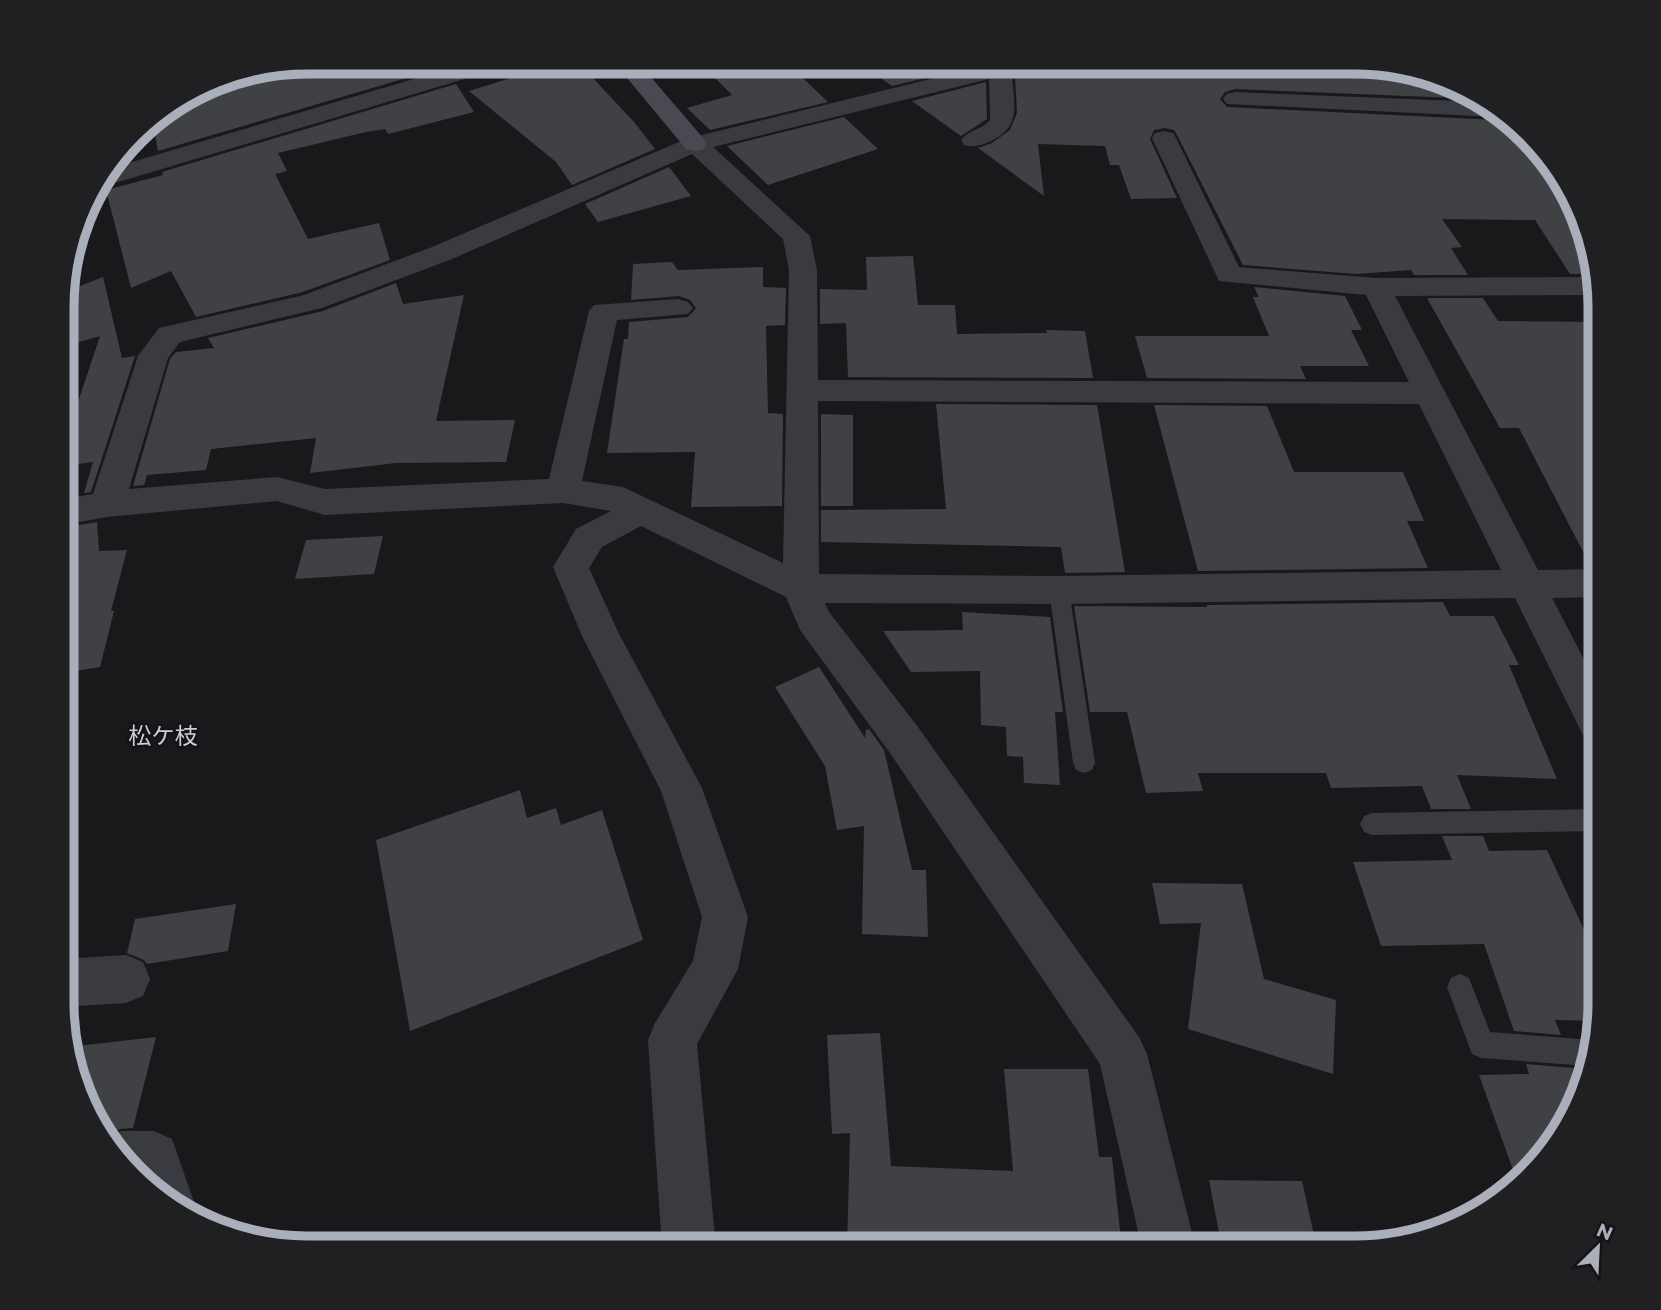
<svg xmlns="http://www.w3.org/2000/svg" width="1661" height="1310" viewBox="0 0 1661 1310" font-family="Montserrat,'Noto Sans JP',sans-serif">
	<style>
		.building { fill: #404145 }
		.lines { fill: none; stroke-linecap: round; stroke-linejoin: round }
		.lane { fill: #3a3a41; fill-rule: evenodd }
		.street { fill: #3a3a41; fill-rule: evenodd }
		.secondary { fill: #484951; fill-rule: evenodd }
		.labels { text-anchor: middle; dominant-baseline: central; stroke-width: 5; stroke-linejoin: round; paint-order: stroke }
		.quarter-label { font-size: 23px; fill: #ccced7; stroke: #141416 }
		.rim { fill: none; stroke: #abaebb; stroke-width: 9 }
	</style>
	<rect width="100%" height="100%" fill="#19191b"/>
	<g class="building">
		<polygon points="306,61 440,61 444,67 158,151 152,118 189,96 251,81 247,73"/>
		<polygon points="565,61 577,61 634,122 655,149 572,185 556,162 469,91"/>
		<polygon points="698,61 785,61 828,102 710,130 687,108 732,95"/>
		<polygon points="858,62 991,62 892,86"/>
		<polygon points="1043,62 1287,62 1410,71 1448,80 1480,99 1235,89 1225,92 1220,99 1227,107 1497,120 1507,116 1517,122 1581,212 1593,274 1570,274 1535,220 1442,219 1462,247 1451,248 1468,275 1414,275 1411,270 1356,274 1243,265 1178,137 1174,130 1165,128 1154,130 1150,139 1177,198 1131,199 1119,165 1110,165 1105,146 1038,144 1044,196 978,148 992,143 1010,130 1017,113 1015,75 1038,70"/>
		<polygon points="986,82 987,119 961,136 912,101"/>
		<polygon points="456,84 474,112 388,134 385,129 366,132 278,153 287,171 275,174 308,239 379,223 390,260 303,292 196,317 171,271 131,288 106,190 163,175 162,172"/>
		<polygon points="844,117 878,149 768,185 727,146"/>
		<polygon points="669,167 691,196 598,222 585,204"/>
		<polygon points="913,256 918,305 955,305 957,334 1047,333 1046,330 1085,331 1093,378 848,377 846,323 820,324 820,289 867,290 866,257"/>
		<polygon points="672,262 678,270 763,267 763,287 786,288 785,325 766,326 768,413 783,414 782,506 691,507 695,452 607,453 624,339 628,339 629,322 688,317 696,308 690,300 679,296 631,300 633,264"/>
		<polygon points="103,277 122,358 135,356 91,492 84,493 93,462 63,466 63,447 100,336 69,345 63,314 63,293"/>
		<polygon points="396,283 403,304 464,295 436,421 515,420 506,462 396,463 310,473 316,438 211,449 206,470 147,475 144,485 133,486 170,359 176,352 214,348 208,338 323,311"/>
		<polygon points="1254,287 1345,296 1362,330 1351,330 1369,366 1300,366 1306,379 1147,378 1135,336 1269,336 1253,297 1259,297"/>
		<polygon points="1427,298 1483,298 1498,321 1600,322 1600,566 1591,567 1519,428 1500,428"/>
		<polygon points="936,404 1097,405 1125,572 1065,573 1061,547 821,542 821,510 946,509"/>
		<polygon points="1154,405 1267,406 1294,472 1403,472 1424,521 1407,521 1428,568 1198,571"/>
		<polygon points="821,414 853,415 853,506 821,506"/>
		<polygon points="97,522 99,551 127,550 111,611 114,611 100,667 63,673 63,561 74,526"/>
		<polygon points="383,536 374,574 295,579 306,540"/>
		<polygon points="1443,602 1450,616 1494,616 1519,665 1509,665 1557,779 1457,775 1471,809 1431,809 1422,786 1331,788 1326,773 1198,773 1203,791 1146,793 1127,712 1090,712 1074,606 1207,607 1207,605"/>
		<polygon points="962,612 1050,617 1063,712 1055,712 1060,785 1024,783 1023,757 1007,756 1006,727 981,725 980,671 911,672 883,631 963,630"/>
		<polygon points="819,667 865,738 866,730 869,729 884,750 912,870 926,870 928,937 862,934 864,826 837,830 825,766 775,687"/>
		<polygon points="520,790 527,818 556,808 561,825 602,810 643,940 410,1031 376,840"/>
		<polygon points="1442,836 1483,836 1489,851 1547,850 1599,962 1599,1021 1555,1020 1561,1035 1514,1031 1484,944 1381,946 1353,862 1452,860"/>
		<polygon points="1152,883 1242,884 1264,979 1336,1000 1333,1074 1188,1029 1201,923 1160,924"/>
		<polygon points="236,904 228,951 147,964 144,960 127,953 135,919"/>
		<polygon points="880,1033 891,1166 1013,1171 1004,1069 1088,1069 1099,1157 1112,1157 1122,1249 847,1249 850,1133 832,1134 827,1035"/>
		<polygon points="156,1037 133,1128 120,1129 104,1135 86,1112 69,1047"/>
		<polygon points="1526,1064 1574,1068 1583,1089 1581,1098 1539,1166 1517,1181 1479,1075 1529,1074"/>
		<polygon points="1209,1180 1302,1181 1317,1249 1222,1249"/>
	</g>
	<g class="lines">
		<g class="lane">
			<polygon points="1059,582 1066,584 1069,590 1095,763 1092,770 1084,773 1076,770 1073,763 1049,590 1052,584"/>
			<polygon points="1599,809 1599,831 1372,835 1364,832 1360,824 1364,816 1372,813"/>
			<polygon points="1460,974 1469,978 1490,1032 1592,1040 1594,1041 1588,1066 1481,1058 1472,1054 1447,987 1451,978"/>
		</g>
		<g class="street">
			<polygon points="475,61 511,61 508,66 105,186 93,188 105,170"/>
			<polygon points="647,61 685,61 682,66 634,79 626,77 623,72 626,67"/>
			<path d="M 1000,62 L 1040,62 L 1037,67 L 1012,73 C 1013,103 1023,126 991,141 C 981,145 975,148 964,145 L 961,140 C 968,130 982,130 990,120 L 989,79 L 713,147 L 810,236 L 817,270 L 818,380 L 1409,382 L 1366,295 L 1219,281 L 1152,138 L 1155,133 L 1164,131 L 1173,133 L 1176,138 L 1239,267 L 1376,278 L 1594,277 L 1596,295 L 1395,296 L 1538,570 L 1600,569 L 1600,597 L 1552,598 L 1599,688 L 1599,744 L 1585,739 L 1515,598 L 1059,604 L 825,603 L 829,612 L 918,727 L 1139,1037 L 1147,1054 L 1196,1249 L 1142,1249 L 1100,1064 L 890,753 L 800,630 L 786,597 L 641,526 L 602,547 L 589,568 L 618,632 L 702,788 L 748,917 L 738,969 L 697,1044 L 716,1248 L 662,1248 L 648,1040 L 655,1023 L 693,961 L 702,917 L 661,791 L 582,636 L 553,567 L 576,529 L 611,511 L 563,503 L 325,515 L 277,501 L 107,517 L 63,525 L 63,499 L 93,494 L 138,356 L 159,328 L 304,295 L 432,247 L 686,139 ZM 692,154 L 783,239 L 789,270 L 783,563 L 623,487 L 582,481 L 617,320 L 688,314 L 693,308 L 688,302 L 678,299 L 594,305 L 589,311 L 549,479 L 325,489 L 277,477 L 129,489 L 168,358 L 180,342 L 322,308 L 452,259 ZM 818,401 L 1419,404 L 1501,570 L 1059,576 L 819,574 Z"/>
			<polygon points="1235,92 1484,102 1505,115 1497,117 1227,104 1223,99 1227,94"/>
			<polygon points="126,955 143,962 150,979 143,996 126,1003 62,1007 62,959"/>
			<polygon points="121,1131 154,1131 172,1139 194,1202 188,1215 144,1188 106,1137"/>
		</g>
		<polygon class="secondary" points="613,61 637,61 704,139 707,144 704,149 695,151 686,149"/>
	</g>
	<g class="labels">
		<g class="quarter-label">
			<text x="163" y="736">松ケ枝</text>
		</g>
	</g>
	<path d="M0 0H1661V1310H0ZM307 74H1355A233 233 0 0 1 1588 307V1003A233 233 0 0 1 1355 1236H307A233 233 0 0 1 74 1003V307A233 233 0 0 1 307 74Z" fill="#202023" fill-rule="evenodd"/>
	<path class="rim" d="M307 74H1355A233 233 0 0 1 1588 307V1003A233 233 0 0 1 1355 1236H307A233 233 0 0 1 74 1003V307A233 233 0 0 1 307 74Z"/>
	<g transform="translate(1598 1247) rotate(24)" stroke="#141416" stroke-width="5" paint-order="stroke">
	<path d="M0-5L12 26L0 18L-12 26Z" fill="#abaebb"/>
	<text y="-10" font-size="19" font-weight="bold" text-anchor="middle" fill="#abaebb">N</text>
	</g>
</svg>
